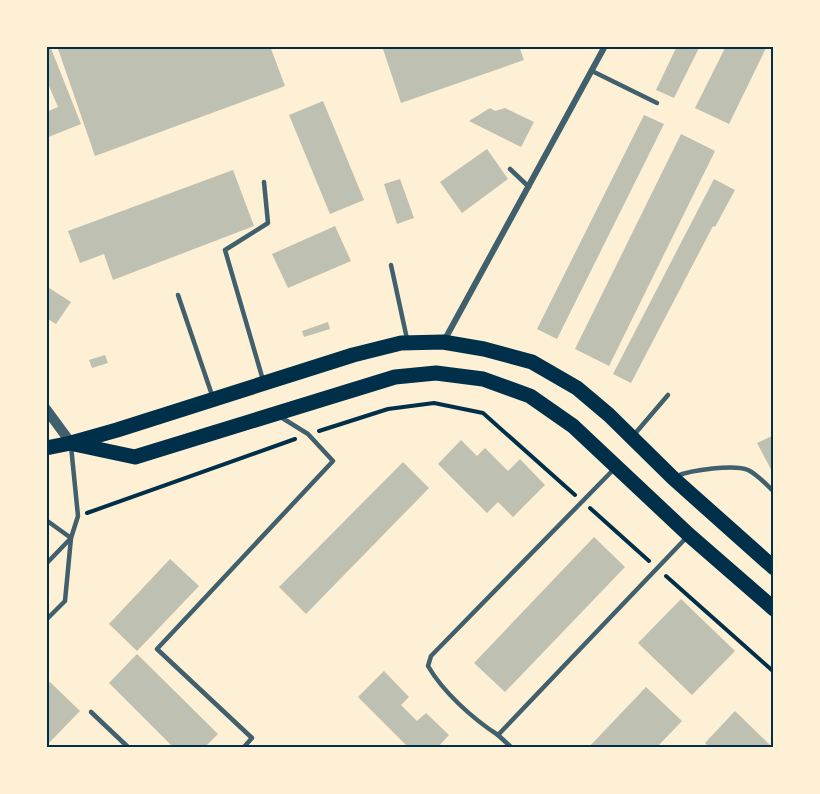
<svg xmlns="http://www.w3.org/2000/svg" width="820" height="794" viewBox="0 0 820 794" font-family="'Fira Sans',sans-serif">
	<style>
		.building { fill: #bec0b2 }
		.lines { fill: none; stroke-linecap: round; stroke-linejoin: round }
		.path { stroke: #003049; stroke-width: 4 }
		.service { stroke: #3f606c; stroke-width: 4.5 }
		.minor { stroke: #3f606c; stroke-width: 6 }
		.tertiary { stroke: #3f606c; stroke-width: 10 }
		.trunk { stroke: #003049; stroke-width: 15 }
		.neatline { fill: none; stroke: #003049; stroke-width: 2 }
	</style>
	<rect width="100%" height="100%" fill="#fdf0d5"/>
	<g class="building">
		<polygon points="46,46 50,46 81,124 46,138 46,112 58,107 46,79"/>
		<polygon points="57,46 270,46 285,86 95,156"/>
		<polygon points="382,46 519,46 524,60 401,103"/>
		<polygon points="677,46 700,46 674,98 656,90"/>
		<polygon points="726,46 767,46 729,124 695,108"/>
		<polygon points="323,101 364,200 330,214 289,115"/>
		<polygon points="490,108 495,111 505,108 534,122 521,147 469,121"/>
		<polygon points="644,115 664,124 557,339 537,329"/>
		<polygon points="681,134 715,151 609,366 575,349"/>
		<polygon points="487,149 508,179 462,213 440,182"/>
		<polygon points="233,170 254,226 113,280 104,254 80,263 68,231"/>
		<polygon points="400,179 414,218 397,224 384,184"/>
		<polygon points="714,179 735,190 715,227 713,226 631,383 613,374"/>
		<polygon points="335,226 351,261 288,288 272,254"/>
		<polygon points="46,286 71,302 56,324 46,318"/>
		<polygon points="328,322 330,329 304,337 302,331"/>
		<polygon points="105,355 108,363 92,368 89,360"/>
		<polygon points="774,435 774,475 757,443"/>
		<polygon points="461,440 477,456 485,448 508,471 520,459 545,485 513,517 498,502 487,513 438,464"/>
		<polygon points="403,462 429,488 306,614 279,587"/>
		<polygon points="594,537 625,567 505,692 474,663"/>
		<polygon points="170,559 199,586 137,651 109,624"/>
		<polygon points="681,599 735,651 692,695 638,643"/>
		<polygon points="137,654 218,734 204,748 174,748 109,683"/>
		<polygon points="384,671 409,697 401,705 417,721 426,713 449,735 437,748 409,748 358,697"/>
		<polygon points="50,682 80,711 46,746 46,685"/>
		<polygon points="646,687 682,721 656,748 588,748"/>
		<polygon points="735,711 773,748 710,748 705,743"/>
	</g>
	<g class="lines">
		<g class="path">
			<polyline points="319,431 388,409 434,403 483,413 575,495"/>
			<polyline points="590,508 649,561"/>
			<polyline points="87,513 295,439"/>
			<polyline points="666,576 774,672"/>
		</g>
		<g class="service">
			<polyline points="592,71 657,103"/>
			<polyline points="510,169 529,187"/>
			<polyline points="391,265 407,339"/>
			<polyline points="178,295 213,398"/>
			<polyline points="263,380 225,250 268,223 264,182"/>
			<polyline points="633,436 668,395"/>
			<path d="M 615,468 L 431,656 L 428,666 C 443,692 473,719 498,735 L 686,538"/>
			<path d="M 677,476 C 691,470 734,464 748,470 C 758,475 766,484 774,492"/>
			<polyline points="46,520 71,538 65,601 46,620"/>
			<polyline points="46,564 71,538 78,516 71,446"/>
			<polyline points="91,712 129,748"/>
			<polyline points="498,735 512,748"/>
			<polyline points="243,748 252,738 157,649 333,461 308,434 279,416"/>
		</g>
		<polyline class="minor" points="444,341 605,46"/>
		<polyline class="tertiary" points="46,409 71,443"/>
		<g class="trunk">
			<polyline points="74,444 135,457 395,377 436,373 483,379 530,396 573,426 689,535 774,609"/>
			<polyline points="46,448 71,443 117,430 353,355 401,343 443,342 484,349 532,362 577,388 609,415 673,478 774,568"/>
		</g>
	</g>
	<rect width="820" height="794" fill="none" stroke="#fdf0d5" stroke-width="96"/>
	<rect x="48" y="48" width="724" height="698" class="neatline"/>
</svg>
